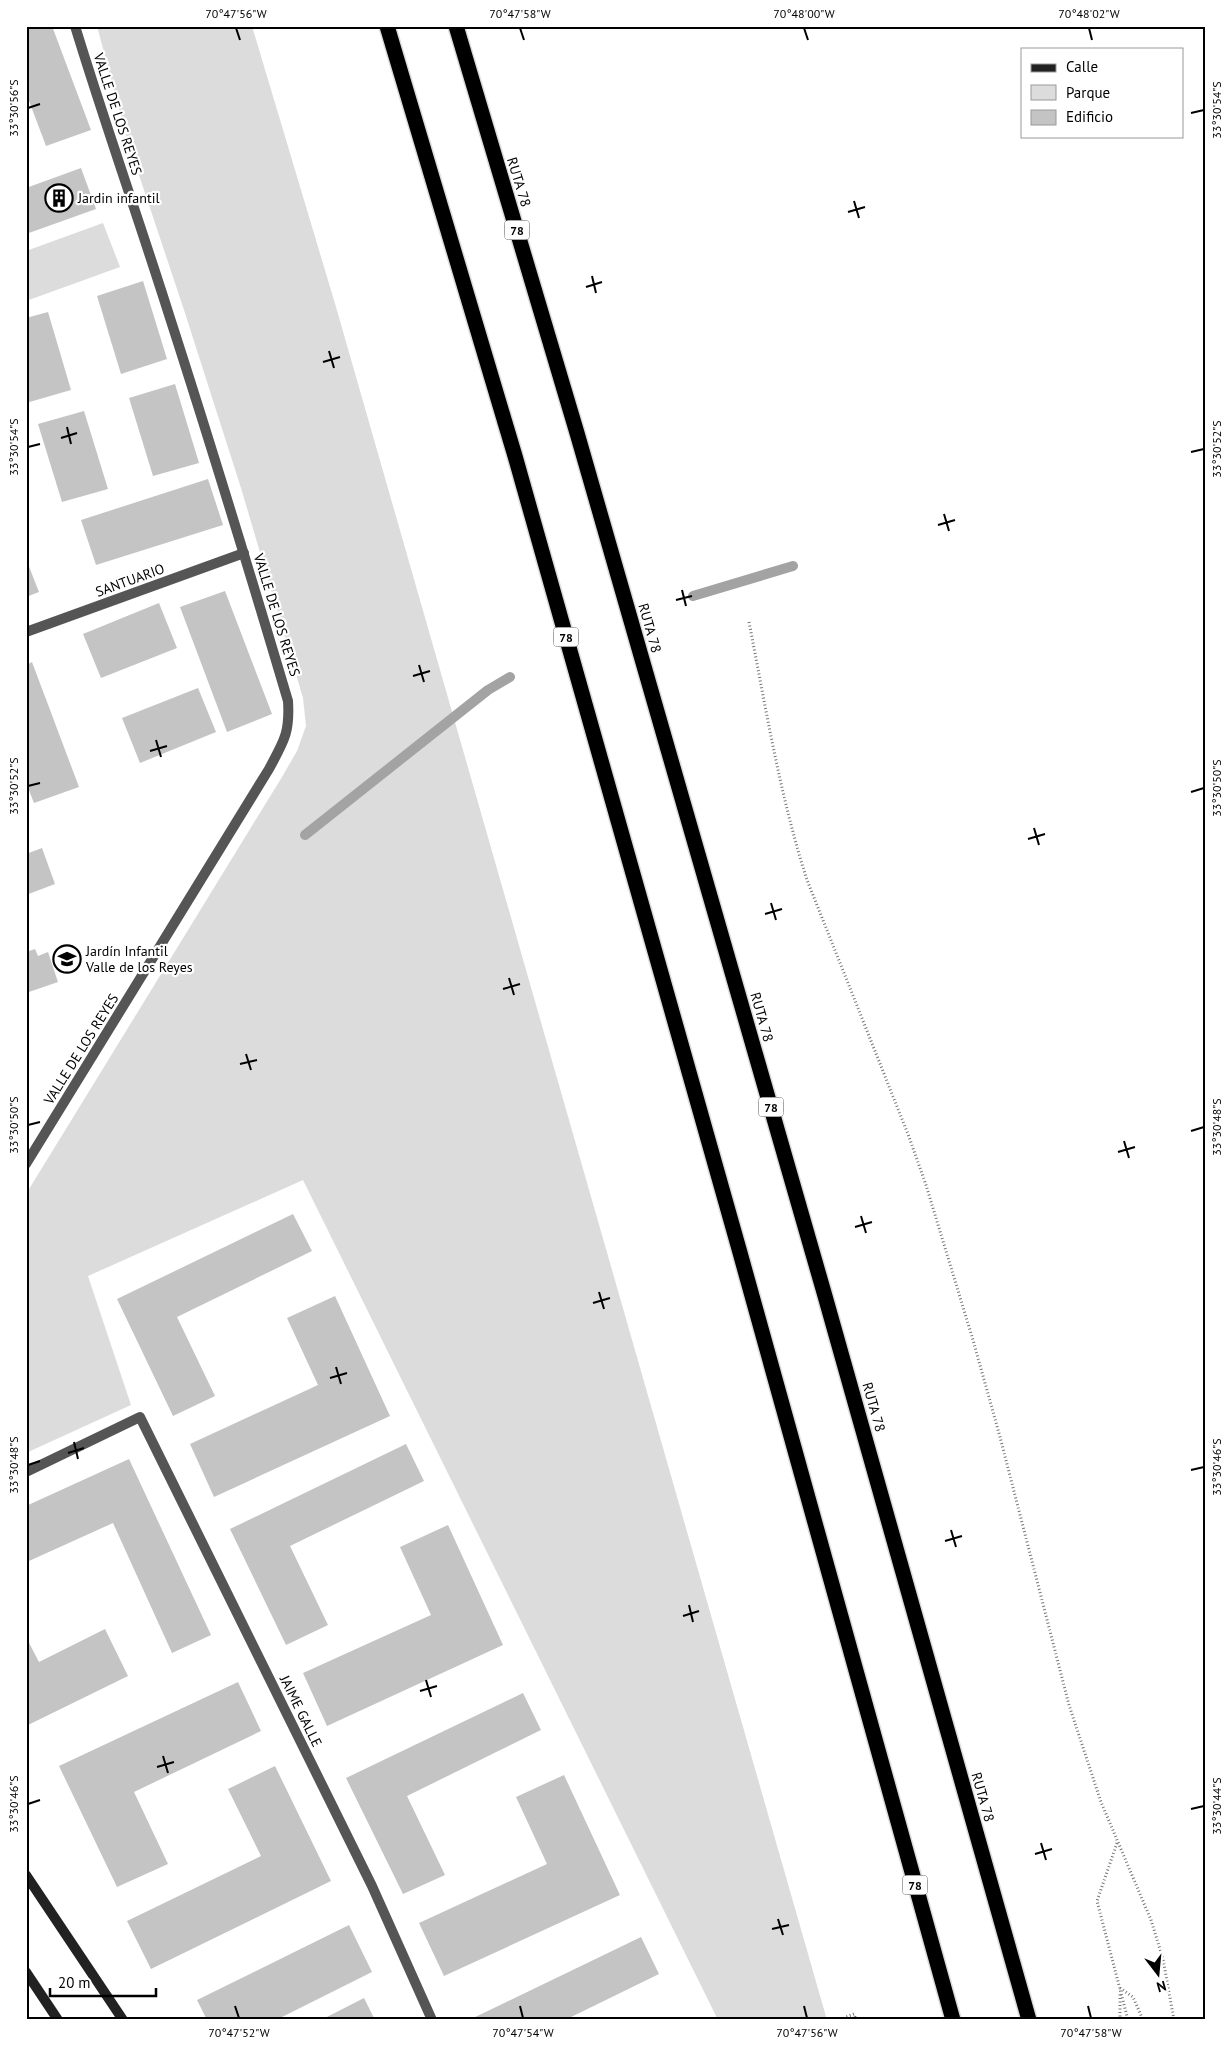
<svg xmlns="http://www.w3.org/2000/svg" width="1231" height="2046" viewBox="0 0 1231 2046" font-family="'PT Sans',sans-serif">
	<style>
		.green { fill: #dcdcdc }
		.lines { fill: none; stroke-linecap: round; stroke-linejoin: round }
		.stream { stroke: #a3a3a3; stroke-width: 10 }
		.building { fill: #c4c4c4 }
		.motorway-casing { stroke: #dbdbdb; stroke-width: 18 }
		.path { stroke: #777; stroke-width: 3; stroke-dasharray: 1 2.5; stroke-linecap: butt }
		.minor { stroke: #555; stroke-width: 10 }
		.secondary { stroke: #222; stroke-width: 10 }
		.motorway { stroke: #000; stroke-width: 15 }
		.ticks { fill: none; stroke: #000; stroke-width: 2 }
		.labels { text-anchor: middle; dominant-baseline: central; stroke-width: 4.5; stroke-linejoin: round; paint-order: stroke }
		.shield { fill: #fff; stroke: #4c4c4c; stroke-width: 1 }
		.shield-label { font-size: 12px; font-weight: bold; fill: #000 }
		.street-label { font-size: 14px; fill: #000; stroke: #fff }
		.poi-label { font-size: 14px; fill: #000; stroke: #fff; text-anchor: start }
		.neatline { fill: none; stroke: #000; stroke-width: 2 }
		.ticks-label { font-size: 12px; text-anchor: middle; fill: #000 }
	</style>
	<rect width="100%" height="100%" fill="#fff"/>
	<g class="green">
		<polygon points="97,26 252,26 336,307 827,2020 718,2020 303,1180 88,1276 131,1405 26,1453 26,1194 282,777 297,751 306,726 303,698 241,488 184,310 127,139"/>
		<polygon points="103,223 120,267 26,301 26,251"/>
	</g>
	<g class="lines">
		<g class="stream">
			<polyline points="693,596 793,566"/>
			<polyline points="305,835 488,690 510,677"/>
		</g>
	</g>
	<g class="building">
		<polygon points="26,26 52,26 91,130 46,146 26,93"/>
		<polygon points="81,168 96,209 26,234 26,188"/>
		<polygon points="143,281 167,359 121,374 97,296"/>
		<polygon points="48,312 71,390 26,403 26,318"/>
		<polygon points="175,384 199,463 153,476 129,398"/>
		<polygon points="84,411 108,489 62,502 38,424"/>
		<polygon points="208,479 223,525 96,565 81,520"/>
		<polygon points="26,559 39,592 26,597"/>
		<polygon points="225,591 272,714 227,732 180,607"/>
		<polygon points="159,603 177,648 101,678 83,634"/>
		<polygon points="32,662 79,787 34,803 26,783 26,665"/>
		<polygon points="198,688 216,732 140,763 122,718"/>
		<polygon points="42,848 55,884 26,895 26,854"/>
		<polygon points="35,949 38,956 48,952 58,982 26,993 26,952"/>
		<polygon points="293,1214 312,1251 177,1317 215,1396 173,1416 117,1299"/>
		<polygon points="335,1296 390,1416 214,1497 190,1444 318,1385 287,1318"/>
		<polygon points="406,1444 424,1481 290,1546 328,1625 286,1645 230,1529"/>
		<polygon points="129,1459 211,1635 172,1653 113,1523 29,1561 26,1555 26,1506"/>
		<polygon points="448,1525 503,1645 327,1726 303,1673 431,1615 400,1547"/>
		<polygon points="105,1629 128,1676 26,1726 26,1637 39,1662"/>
		<polygon points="238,1682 261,1731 134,1792 168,1864 117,1887 59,1766"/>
		<polygon points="523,1693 541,1730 407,1796 445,1875 403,1894 346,1778"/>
		<polygon points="275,1766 331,1881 151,1969 127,1921 261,1856 228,1789"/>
		<polygon points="564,1775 620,1895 444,1976 419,1923 547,1864 516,1797"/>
		<polygon points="349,1925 372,1972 276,2020 207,2020 197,2000"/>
		<polygon points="641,1937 659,1974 565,2020 469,2020"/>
		<polygon points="364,1998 375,2020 321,2020"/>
	</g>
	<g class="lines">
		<g class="motorway-casing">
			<g id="motorway">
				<polyline points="387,26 515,456 739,1249 953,2020"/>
				<polyline points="456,26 577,433 825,1296 1029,2020"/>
			</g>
		</g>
		<g class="path">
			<path d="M 749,622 C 766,709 780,796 807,880 L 908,1134 L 926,1185 L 973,1340 L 1000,1437 L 1069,1705 L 1101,1802 L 1151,1920 L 1163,1959 L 1174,2020"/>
			<polyline points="1117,1843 1097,1901 1128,2020"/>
			<polyline points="1120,1988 1133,1997 1143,2020"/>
			<polyline points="846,2020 846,2017 854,2014 856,2020"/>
			<polyline points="1120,2020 1120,1993"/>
		</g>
		<g class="minor">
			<polyline points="26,632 244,553"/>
			<path d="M 26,1164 L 269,769 C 284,741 290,733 288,701 C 250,573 211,445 170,318 C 139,220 105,124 75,26"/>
			<polyline points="26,1472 140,1417 372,1886 432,2020"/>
		</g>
		<g class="secondary">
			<polyline points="26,1875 123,2020"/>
			<polyline points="26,1972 58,2020"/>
		</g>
		<use href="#motorway" class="motorway"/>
	</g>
	<path class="ticks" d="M 236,28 L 240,40M 520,28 L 524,40M 804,28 L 808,40M 1089,28 L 1092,40M 28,108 L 40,104M 1191,113 L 1204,110M 854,201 L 859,218M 848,212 L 865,207M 592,276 L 596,293M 586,287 L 602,282M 329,351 L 334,368M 323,362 L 340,357M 67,427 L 71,444M 61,438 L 77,433M 28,447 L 40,444M 1191,452 L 1204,449M 944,514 L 949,531M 938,525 L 955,520M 682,590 L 686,606M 676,600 L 692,596M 419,665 L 424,682M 413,676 L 430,671M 156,740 L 161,757M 150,751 L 167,746M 28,786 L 40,783M 1191,792 L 1204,788M 1034,828 L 1039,845M 1028,839 L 1045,834M 771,903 L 776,920M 765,914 L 782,909M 509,978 L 514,995M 503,989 L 520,984M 246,1054 L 251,1070M 240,1064 L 257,1060M 28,1125 L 40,1122M 1191,1131 L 1204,1127M 1124,1141 L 1129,1158M 1118,1152 L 1135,1147M 861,1216 L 866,1233M 855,1227 L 872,1222M 599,1292 L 604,1309M 593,1303 L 610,1298M 336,1367 L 341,1384M 330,1378 L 347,1373M 74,1442 L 78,1459M 68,1453 L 84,1448M 28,1465 L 40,1461M 1191,1470 L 1204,1467M 951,1530 L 956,1547M 945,1541 L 962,1536M 689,1605 L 693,1622M 683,1616 L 699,1611M 426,1680 L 431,1697M 420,1691 L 437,1686M 163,1756 L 168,1773M 157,1767 L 174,1762M 28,1804 L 40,1800M 1191,1809 L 1204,1806M 1041,1843 L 1046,1860M 1035,1854 L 1052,1849M 778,1919 L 783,1935M 772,1929 L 789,1925M 235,2006 L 239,2018M 520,2006 L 523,2018M 804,2006 L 807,2018M 1088,2006 L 1091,2018"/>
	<defs>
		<g id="building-ring" transform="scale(1.4375)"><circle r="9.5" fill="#fff" stroke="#000" stroke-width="1.5"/><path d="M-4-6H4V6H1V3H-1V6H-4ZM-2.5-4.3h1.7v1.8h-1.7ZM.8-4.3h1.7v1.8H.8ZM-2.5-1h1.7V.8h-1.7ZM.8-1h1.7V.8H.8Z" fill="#000"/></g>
		<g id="school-ring" transform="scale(1.4375)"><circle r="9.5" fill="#fff" stroke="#000" stroke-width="1.5"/><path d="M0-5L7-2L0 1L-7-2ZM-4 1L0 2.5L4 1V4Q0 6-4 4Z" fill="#000"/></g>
	</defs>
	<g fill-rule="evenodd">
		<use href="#building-ring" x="59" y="198"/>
		<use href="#school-ring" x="67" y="959"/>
	</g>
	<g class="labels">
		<g class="shield">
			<rect x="504.5" y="220.5" width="25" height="19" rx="4"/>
			<rect x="553.5" y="627.5" width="25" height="19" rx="4"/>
			<rect x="758.5" y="1097.5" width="25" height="19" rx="4"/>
			<rect x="902.5" y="1875.5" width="25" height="19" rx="4"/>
		</g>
		<g class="shield-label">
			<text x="517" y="230">78</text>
			<text x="566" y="637">78</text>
			<text x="771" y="1107">78</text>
			<text x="915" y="1885">78</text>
		</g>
		<g class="street-label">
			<text transform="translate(118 114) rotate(72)">VALLE DE LOS REYES</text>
			<text transform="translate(519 182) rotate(73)">RUTA 78</text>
			<text transform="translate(130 580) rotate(-20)">SANTUARIO</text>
			<text transform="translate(277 615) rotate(73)">VALLE DE LOS REYES</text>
			<text transform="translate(650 628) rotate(74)">RUTA 78</text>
			<text transform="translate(762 1017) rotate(74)">RUTA 78</text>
			<text transform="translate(81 1049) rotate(-58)">VALLE DE LOS REYES</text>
			<text transform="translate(874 1407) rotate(74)">RUTA 78</text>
			<text transform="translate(301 1711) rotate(64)">JAIME GALLE</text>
			<text transform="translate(983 1797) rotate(74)">RUTA 78</text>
		</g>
		<g class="poi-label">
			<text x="78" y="198">Jardin infantil</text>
			<text x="86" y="951">Jardín Infantil<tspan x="86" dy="16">Valle de los Reyes</tspan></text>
		</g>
	</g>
	<rect width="1231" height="2046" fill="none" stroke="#ffffff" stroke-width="55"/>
	<rect x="1021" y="48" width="162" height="90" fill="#ffffff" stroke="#999999"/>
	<rect x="1031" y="64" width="25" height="8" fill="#222222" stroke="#999999"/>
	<text x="1066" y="72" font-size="15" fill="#000000">Calle</text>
	<rect x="1031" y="85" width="25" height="15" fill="#dcdcdc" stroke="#999999"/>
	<text x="1066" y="98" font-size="15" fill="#000000">Parque</text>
	<rect x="1031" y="110" width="25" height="15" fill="#c4c4c4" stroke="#999999"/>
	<text x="1066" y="122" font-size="15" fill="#000000">Edificio</text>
	<g transform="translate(1158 1974) rotate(164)" stroke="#ffffff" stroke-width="4" paint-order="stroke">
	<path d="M0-4L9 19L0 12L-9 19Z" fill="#000000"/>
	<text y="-8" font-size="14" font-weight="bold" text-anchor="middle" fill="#000000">N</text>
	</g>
	<path d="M50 1988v8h106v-8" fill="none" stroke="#000000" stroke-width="2.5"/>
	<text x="58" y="1988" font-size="15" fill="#000000" stroke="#ffffff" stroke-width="4" paint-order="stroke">20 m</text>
	<rect x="28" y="28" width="1176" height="1990" class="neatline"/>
	<g class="ticks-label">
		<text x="236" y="18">70°47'56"W</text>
		<text x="520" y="18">70°47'58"W</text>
		<text x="804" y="18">70°48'00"W</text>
		<text x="1089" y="18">70°48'02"W</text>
		<text transform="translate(14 108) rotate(-90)" y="4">33°30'56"S</text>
		<text transform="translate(1217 110) rotate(-90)" y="4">33°30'54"S</text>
		<text transform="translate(14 447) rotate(-90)" y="4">33°30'54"S</text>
		<text transform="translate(1217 449) rotate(-90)" y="4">33°30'52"S</text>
		<text transform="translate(14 786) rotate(-90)" y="4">33°30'52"S</text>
		<text transform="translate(1217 788) rotate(-90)" y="4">33°30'50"S</text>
		<text transform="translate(14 1125) rotate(-90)" y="4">33°30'50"S</text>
		<text transform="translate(1217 1127) rotate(-90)" y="4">33°30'48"S</text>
		<text transform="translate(14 1465) rotate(-90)" y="4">33°30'48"S</text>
		<text transform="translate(1217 1467) rotate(-90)" y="4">33°30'46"S</text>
		<text transform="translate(14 1804) rotate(-90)" y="4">33°30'46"S</text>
		<text transform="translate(1217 1806) rotate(-90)" y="4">33°30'44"S</text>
		<text x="239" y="2037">70°47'52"W</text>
		<text x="523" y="2037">70°47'54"W</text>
		<text x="807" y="2037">70°47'56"W</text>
		<text x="1091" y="2037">70°47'58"W</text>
	</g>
</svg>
